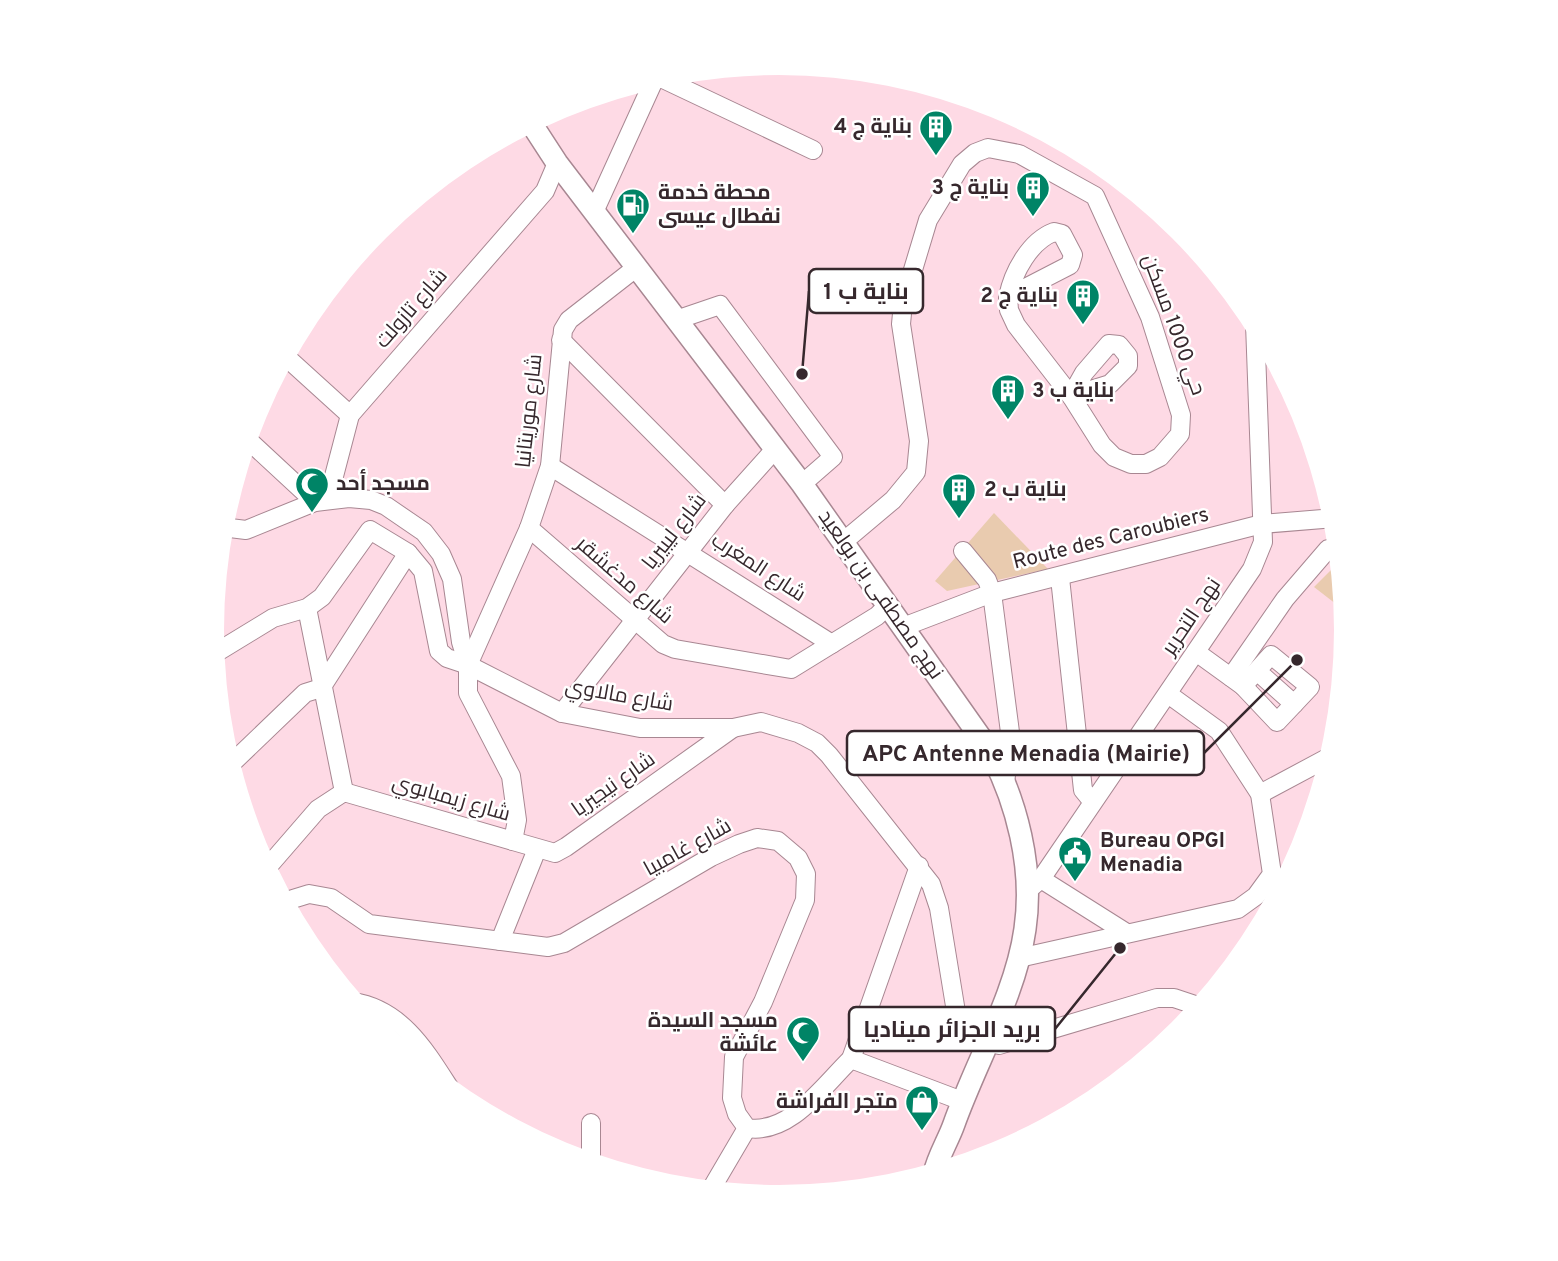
<svg xmlns="http://www.w3.org/2000/svg" width="1558" height="1261" viewBox="0 0 1558 1261" font-family="Overpass,Cairo,sans-serif">
	<style>
		.grass { fill: #e9cbaf }
		.lines { fill: none; stroke-linecap: round; stroke-linejoin: round }
		.minor-casing { stroke: #a88792; stroke-width: 20 }
		.major-casing { stroke: #a88792; stroke-width: 24 }
		.minor { stroke: #fff; stroke-width: 18 }
		.major { stroke: #fff; stroke-width: 21 }
		.labels { text-anchor: middle; dominant-baseline: central; stroke-width: 5; stroke-linejoin: round; paint-order: stroke }
		.poi-label { font-size: 21px; font-weight: bold; fill: #36282d; stroke: #fff; text-anchor: end }
		.street-label { font-size: 21px; fill: #36282d; stroke: #fff }
		.leader { fill: none; stroke: #36282d; stroke-width: 2.5 }
		.callout-dot { fill: #36282d; stroke: #fff; stroke-width: 2.5 }
		.callout { fill: #fff; stroke: #36282d; stroke-width: 2.5 }
		.callout-label { font-size: 23px; text-anchor: middle; font-weight: bold; fill: #36282d }
	</style>
	<rect width="100%" height="100%" fill="#fedae5"/>
	<g class="grass">
		<polygon points="994,513 1048,569 947,591 935,581"/>
		<polygon points="1340,561 1345,611 1314,587"/>
	</g>
	<g class="lines">
		<g class="minor-casing">
			<g id="minor">
				<polyline points="659,77 813,150"/>
				<polyline points="594,212 655,78"/>
				<path d="M 1054,232 L 1062,234 L 1073,255 L 1070,265 L 1008,297 C 1013,272 1030,241 1054,232 Z"/>
				<polyline points="676,320 720,305 833,457 802,484"/>
				<polyline points="561,340 725,505"/>
				<polygon points="1109,344 1119,345 1128,356 1128,366 1110,384 1071,396 1084,373"/>
				<polyline points="285,356 350,415"/>
				<polyline points="247,439 315,502"/>
				<polyline points="550,466 832,644"/>
				<polyline points="328,499 350,415 545,191 557,163"/>
				<polyline points="222,527 246,530 315,502 349,498 371,500 386,506 424,532 441,554 452,579 461,642 468,665 468,693 511,776 517,820 513,841 344,792 318,809 266,869"/>
				<polyline points="529,528 663,644 675,649 791,669 877,616 887,606"/>
				<polyline points="843,542 893,500 916,472 919,441 901,324 903,303 928,220 962,164 975,153 988,148 1019,154 1095,196 1150,317 1181,415 1180,434 1160,457 1146,464 1131,464 1114,457 1102,445 1071,396 1016,325 1009,310 1008,297"/>
				<polyline points="963,551 987,580 992,593 1011,740 1005,782"/>
				<polyline points="1060,578 1083,790 1092,801"/>
				<polyline points="307,608 344,792"/>
				<polyline points="903,627 992,593 1262,524 1335,518"/>
				<polyline points="1196,652 1243,686 1277,722 1294,704"/>
				<path d="M 214,654 L 273,618 L 307,608 L 322,597 L 370,530 L 408,553 L 423,571 L 439,651 L 447,658 L 468,665 L 562,713 L 640,728 L 733,728 L 761,722 L 798,733 L 817,743 L 829,755 L 931,884 L 939,908 L 956,1012 C 965,1031 978,1041 999,1045 L 1157,998 L 1174,998 L 1201,1007"/>
				<polyline points="468,665 529,528 550,466 563,330 569,320 637,267"/>
				<polyline points="1231,677 1285,599 1328,549"/>
				<polyline points="1243,686 1271,655 1310,687 1294,704 1257,671"/>
				<polyline points="562,713 725,505 776,448"/>
				<polyline points="230,765 305,693 321,688 408,553"/>
				<polyline points="1260,794 1331,756"/>
				<polyline points="513,841 555,853 566,847 733,728"/>
				<polyline points="1041,879 1125,932"/>
				<polyline points="1027,891 1041,879 1252,569 1263,542 1255,324"/>
				<path d="M 283,902 L 309,894 L 331,898 L 369,924 L 548,947 L 564,943 L 711,857 L 739,844 L 757,838 L 778,841 L 798,858 L 806,874 L 805,900 L 763,1002 L 734,1057 L 732,1098 L 737,1114 L 747,1128 C 790,1135 823,1086 851,1059 L 962,1101"/>
				<polyline points="500,941 537,849"/>
				<polyline points="1019,958 1238,909 1256,896 1272,874 1260,794 1219,731 1168,694"/>
				<path d="M 353,1002 C 404,1010 428,1055 454,1095"/>
				<polyline points="851,1059 919,866"/>
				<polyline points="586,1162 591,1156 591,1123"/>
				<polyline points="710,1191 747,1128"/>
			</g>
		</g>
		<g class="major-casing">
			<path id="major" d="M 531,123 L 557,163 L 802,484 L 988,748 C 1017,801 1034,868 1025,929 C 1016,994 976,1062 954,1124 C 948,1141 938,1156 934,1174"/>
		</g>
		<use href="#minor" class="minor"/>
		<use href="#major" class="major"/>
	</g>
	<defs>
		<g id="building-pin" transform="scale(1.75)"><path d="M0 17L-7.5 6A9.5 9.5 0 1 1 7.5 6Z" fill="#008466" stroke="#fff"/><path d="M-4-6H4V6H1V3H-1V6H-4ZM-2.5-4.3h1.7v1.8h-1.7ZM.8-4.3h1.7v1.8H.8ZM-2.5-1h1.7V.8h-1.7ZM.8-1h1.7V.8H.8Z" fill="#fff"/></g>
		<g id="fuel-pin" transform="scale(1.75)"><path d="M0 17L-7.5 6A9.5 9.5 0 1 1 7.5 6Z" fill="#008466" stroke="#fff"/><path d="M-5.5-6h7V0h2V4h1.3V-2.5L3-4.5l.8-.8L6-3V5H2.5V1h-1V6h-7ZM-4.2-4.7v3.2H.2V-4.7Z" fill="#fff"/></g>
		<g id="mosque-pin" transform="scale(1.75)"><path d="M0 17L-7.5 6A9.5 9.5 0 1 1 7.5 6Z" fill="#008466" stroke="#fff"/><path d="M3.5-4.9A6 6 0 1 0 3.5 4.9A5 5 0 1 1 3.5-4.9Z" fill="#fff"/></g>
		<g id="civic-pin" transform="scale(1.75)"><path d="M0 17L-7.5 6A9.5 9.5 0 1 1 7.5 6Z" fill="#008466" stroke="#fff"/><path d="M-.6-6.5H3V-4.5H.6V-3L4-1V1h2V6H-6V1h2V-1L-.6-3ZM-1.2 2.5V6h2.4V2.5Z" fill="#fff"/></g>
		<g id="shop-pin" transform="scale(1.75)"><path d="M0 17L-7.5 6A9.5 9.5 0 1 1 7.5 6Z" fill="#008466" stroke="#fff"/><path d="M-5-2.5h2.3a2.7 3.5 0 0 1 5.4 0H5L5.5 6h-11ZM-1.5-2.5h3a1.5 2.3 0 0 0-3 0Z" fill="#fff"/></g>
	</defs>
	<g fill-rule="evenodd">
		<use href="#building-pin" x="936" y="127"/>
		<use href="#building-pin" x="1033" y="188"/>
		<use href="#fuel-pin" x="633" y="205"/>
		<use href="#building-pin" x="1083" y="296"/>
		<use href="#building-pin" x="1008" y="391"/>
		<use href="#mosque-pin" x="312" y="484"/>
		<use href="#building-pin" x="959" y="490"/>
		<use href="#civic-pin" x="1075" y="853"/>
		<use href="#mosque-pin" x="803" y="1033"/>
		<use href="#shop-pin" x="922" y="1102"/>
	</g>
	<g class="labels">
		<g class="poi-label">
			<text x="912" y="127">بناية ج 4</text>
			<text x="1009" y="188">بناية ج 3</text>
			<text x="658" y="193" text-anchor="start">محطة خدمة<tspan x="658" dy="24">نفطال عيسى</tspan></text>
			<text x="1058" y="296">بناية ج 2</text>
			<text x="1032" y="391" text-anchor="start">بناية ب 3</text>
			<text x="336" y="484" text-anchor="start">مسجد أحد</text>
			<text x="984" y="490" text-anchor="start">بناية ب 2</text>
			<text x="1100" y="841" text-anchor="start">Bureau OPGI<tspan x="1100" dy="24">Menadia</tspan></text>
			<text x="778" y="1021">مسجد السيدة<tspan x="778" dy="24">عائشة</tspan></text>
			<text x="898" y="1102">متجر الفراشة</text>
		</g>
		<g class="street-label">
			<text transform="translate(412 309) rotate(-49)">شارع تازولت</text>
			<text transform="translate(1173 325) rotate(70)">حي 1000 مسكن</text>
			<text transform="translate(530 411) rotate(-84)">شارع موريتانيا</text>
			<text transform="translate(675 532) rotate(-52)">شارع ليبيريا</text>
			<text transform="translate(1111 539) rotate(-14)">Route des Caroubiers</text>
			<text transform="translate(758 568) rotate(33)">شارع المغرب</text>
			<text transform="translate(624 581) rotate(41)">شارع مدغشقر</text>
			<text transform="translate(880 595) rotate(55)">نهج مصطفى بن بولعيد</text>
			<text transform="translate(1192 617) rotate(-56)">نهج التحرير</text>
			<text transform="translate(619 696) rotate(10)">شارع مالاوي</text>
			<text transform="translate(614 785) rotate(-35)">شارع نيجيريا</text>
			<text transform="translate(451 799) rotate(16)">شارع زيمبابوي</text>
			<text transform="translate(688 848) rotate(-29)">شارع غامبيا</text>
		</g>
	</g>
	<path d="M0 0H1558V1261H0ZM224 630a555 555 0 1 1 1110 0a555 555 0 1 1-1110 0Z" fill="#fff" fill-rule="evenodd"/>
	<path class="leader" d="M802 374L809 291M1297 660L1204 753M1120 948L1055 1029"/>
	<g class="callout-dot">
		<circle cx="802" cy="374" r="7"/>
		<circle cx="1297" cy="660" r="7"/>
		<circle cx="1120" cy="948" r="7"/>
	</g>
	<g class="callout">
		<rect x="809" y="269" width="114" height="44" rx="7"/>
		<rect x="847" y="731" width="357" height="44" rx="7"/>
		<rect x="849" y="1007" width="206" height="44" rx="7"/>
	</g>
	<g class="callout-label">
		<text x="866" y="299">بناية ب 1</text>
		<text x="1026" y="761">APC Antenne Menadia (Mairie)</text>
		<text x="952" y="1037">بريد الجزائر ميناديا</text>
	</g>
</svg>
